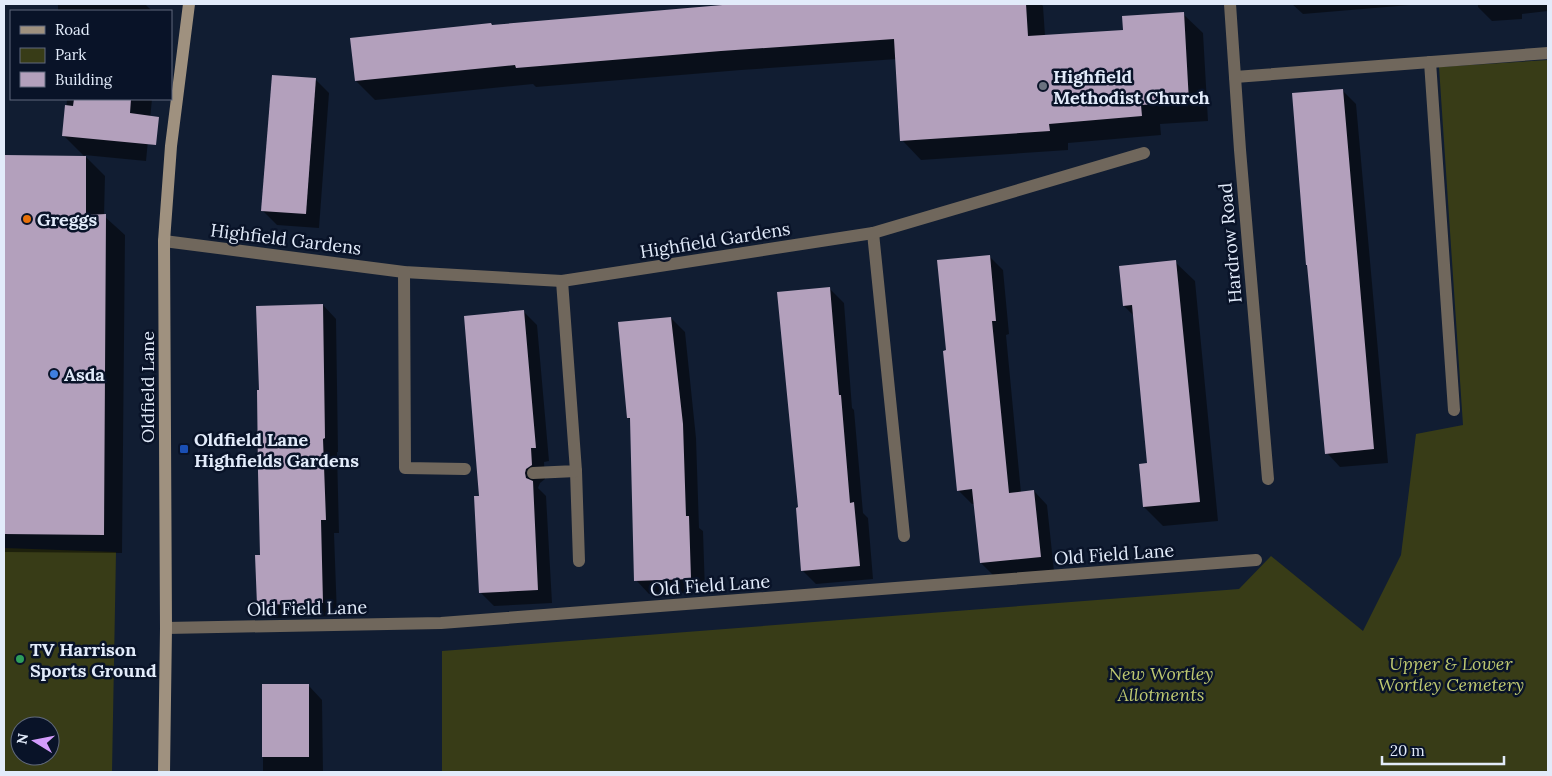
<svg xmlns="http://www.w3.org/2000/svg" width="1552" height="776" viewBox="0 0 1552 776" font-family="Lora,serif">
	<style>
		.green { fill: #383c17; fill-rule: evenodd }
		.shadow { fill: #0007 }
		.building { fill: #b3a0bc }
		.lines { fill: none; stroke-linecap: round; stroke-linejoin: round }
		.lane { stroke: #70675c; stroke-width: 12 }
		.street { stroke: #70675c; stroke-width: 12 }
		.secondary { stroke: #9f917f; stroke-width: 12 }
		.worship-dot { fill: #6b7280; stroke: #091328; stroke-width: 2 }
		.food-dot { fill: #e8710a; stroke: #091328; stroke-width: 2 }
		.shop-dot { fill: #3f7fe0; stroke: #091328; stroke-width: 2 }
		.transit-dot { fill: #1a4fb4; stroke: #091328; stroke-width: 2 }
		.leisure-dot { fill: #2e9e5b; stroke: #091328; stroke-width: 2 }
		.labels { text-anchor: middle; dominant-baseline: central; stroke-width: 5; stroke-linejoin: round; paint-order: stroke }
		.poi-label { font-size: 18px; font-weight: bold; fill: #e2ebfa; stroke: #091328; text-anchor: start }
		.street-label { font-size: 18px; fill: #e2ebfa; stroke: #091328 }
		.park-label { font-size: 18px; font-style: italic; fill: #bec870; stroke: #091328 }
	</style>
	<rect width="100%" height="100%" fill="#111d32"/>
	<g class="green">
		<polygon points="1548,60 1548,772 442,772 442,651 1239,589 1271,556 1363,631 1401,555 1416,434 1463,425 1439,67"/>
		<path d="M 4,548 L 116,552 L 112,772 L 4,772 ZM 20,726 L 50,726 L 50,756 L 20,756 Z"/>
	</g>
	<g class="shadow">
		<polygon points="58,4 145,4 152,11 58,11"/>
		<polygon points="757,4 1041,4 1043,6 1045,36 1125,31 1183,14 1203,33 1208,121 1160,124 1161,135 1068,143 1068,150 921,160 902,140 897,59 741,70 536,87 533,84 375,100 356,81 491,24 493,26"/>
		<polygon points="1292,4 1422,4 1303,14"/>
		<polygon points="1478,4 1548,4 1548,11 1522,14 1522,19 1492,21 1478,7"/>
		<polygon points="315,79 329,93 319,228 277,225 263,211"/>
		<polygon points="1342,90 1356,104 1388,463 1340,467 1327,453"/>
		<polygon points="67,99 152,99 146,161 84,155 105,176 104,216 125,235 122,553 4,552 4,156 85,157 64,136"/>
		<polygon points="989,256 1003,270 1009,334 1006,335 1021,493 1034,491 1047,505 1054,571 995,577 981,563 975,504 972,504 958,490 947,351"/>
		<polygon points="1175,262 1195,281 1218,521 1163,526 1144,507 1148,464 1134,316 1124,306"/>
		<polygon points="830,289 844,303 852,408 854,410 863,513 868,518 873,579 816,584 802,570 799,509"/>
		<polygon points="323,305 336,319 338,452 337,452 339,533 334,533 337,616 272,618 258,604 261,556"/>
		<polygon points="524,312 537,325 549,461 544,462 545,479 540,483 538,488 546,496 552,603 494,606 480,592 481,497"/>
		<polygon points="671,318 685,332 696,438 699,528 703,531 705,592 649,594 636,580 631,420 628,418"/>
		<polygon points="263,686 309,686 322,700 323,772 263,772"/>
	</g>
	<g class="building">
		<polygon points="734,4 1026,4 1028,36 1123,30 1122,16 1184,12 1189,102 1141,105 1142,116 1049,124 1050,131 900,141 894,39 721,51 516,68 515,65 355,81 350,38 491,23 492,25"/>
		<polygon points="272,75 316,78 306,214 261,211"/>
		<polygon points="1343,89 1374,449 1325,454 1307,265 1306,265 1292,93"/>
		<polygon points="74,99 131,99 130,113 159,117 156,145 62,136 65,105 73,106"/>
		<polygon points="4,155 86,156 86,215 106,214 104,535 4,534"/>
		<polygon points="990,255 996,321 992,321 1009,493 1034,490 1041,557 980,563 972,489 957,491 943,351 946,350 937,260"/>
		<polygon points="1176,260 1200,502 1143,507 1139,464 1147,463 1132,305 1123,306 1119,266"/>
		<polygon points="830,287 839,395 841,395 850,503 854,502 860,566 801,571 796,508 798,507 777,292"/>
		<polygon points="323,304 325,438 323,439 326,520 321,520 323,603 257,605 255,555 260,555 258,472 257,390 259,390 256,306"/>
		<polygon points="524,310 536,448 531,448 532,465 526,469 525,473 526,478 533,481 538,590 479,593 474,496 479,496 464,316"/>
		<polygon points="671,317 683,424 686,516 689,516 691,579 634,581 630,418 627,418 618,322"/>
		<rect x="262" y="684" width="47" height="73"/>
	</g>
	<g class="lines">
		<g class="lane">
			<polyline points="1430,62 1454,410"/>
			<polyline points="1235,77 1548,53"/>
			<polyline points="576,471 579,561"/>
		</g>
		<g class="street">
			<polyline points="1230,4 1240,150 1268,479"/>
			<polyline points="873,233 904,536"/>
			<polyline points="164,241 404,272 562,281 873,233 1144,153"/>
			<polyline points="404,272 405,468 465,469"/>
			<polyline points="533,473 576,471 562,281"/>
			<polyline points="166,628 441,623 1256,560"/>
		</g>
		<polyline class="secondary" points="164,772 166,628 164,241 171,146 189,4"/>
	</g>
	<circle class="worship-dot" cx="1043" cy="86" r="5"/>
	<circle class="food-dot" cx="27" cy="219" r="5"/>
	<circle class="shop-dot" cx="54" cy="374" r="5"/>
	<rect class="transit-dot" x="179" y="444" width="10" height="10" rx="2.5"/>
	<circle class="leisure-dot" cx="20" cy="659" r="5"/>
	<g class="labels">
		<g class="poi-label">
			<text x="1053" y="76">Highfield<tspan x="1053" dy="21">Methodist Church</tspan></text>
			<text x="37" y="219">Greggs</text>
			<text x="64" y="374">Asda</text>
			<text x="194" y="439">Oldfield Lane<tspan x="194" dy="21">Highfields Gardens</tspan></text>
			<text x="30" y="649">TV Harrison<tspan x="30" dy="21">Sports Ground</tspan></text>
		</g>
		<g class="street-label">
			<text transform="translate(286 239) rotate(7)">Highfield Gardens</text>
			<text transform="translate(715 240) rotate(-9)">Highfield Gardens</text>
			<text transform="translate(1230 243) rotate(-95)">Hardrow Road</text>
			<text transform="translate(147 387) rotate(-90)">Oldfield Lane</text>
			<text transform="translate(1114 554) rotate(-4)">Old Field Lane</text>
			<text transform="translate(710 585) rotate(-4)">Old Field Lane</text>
			<text transform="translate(307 608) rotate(-1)">Old Field Lane</text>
		</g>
		<g class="park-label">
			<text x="1451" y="663">Upper &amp; Lower<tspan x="1451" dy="21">Wortley Cemetery</tspan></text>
			<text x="1161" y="673">New Wortley<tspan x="1161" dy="21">Allotments</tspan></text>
		</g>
	</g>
	<rect width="1552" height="776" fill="none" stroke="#e2ebfa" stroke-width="10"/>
	<rect x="10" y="10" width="162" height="90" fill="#091328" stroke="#60697c"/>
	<rect x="20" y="26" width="25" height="8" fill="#9f917f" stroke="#60697c"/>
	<text x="55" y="35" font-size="15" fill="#e2ebfa">Road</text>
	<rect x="20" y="48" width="25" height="15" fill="#383c17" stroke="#60697c"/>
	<text x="55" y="60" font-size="15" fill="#e2ebfa">Park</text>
	<rect x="20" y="72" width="25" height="15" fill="#b3a0bc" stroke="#60697c"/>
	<text x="55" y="85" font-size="15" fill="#e2ebfa">Building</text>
	<g transform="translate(35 741) rotate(280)"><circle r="24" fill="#091328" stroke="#60697c"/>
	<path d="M0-4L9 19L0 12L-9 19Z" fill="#d39cfc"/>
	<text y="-8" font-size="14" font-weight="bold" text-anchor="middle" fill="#e2ebfa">N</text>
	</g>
	<path d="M1382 756v8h122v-8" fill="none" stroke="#e2ebfa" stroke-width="2.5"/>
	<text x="1390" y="756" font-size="15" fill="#e2ebfa" stroke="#091328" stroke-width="4" paint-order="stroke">20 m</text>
</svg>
